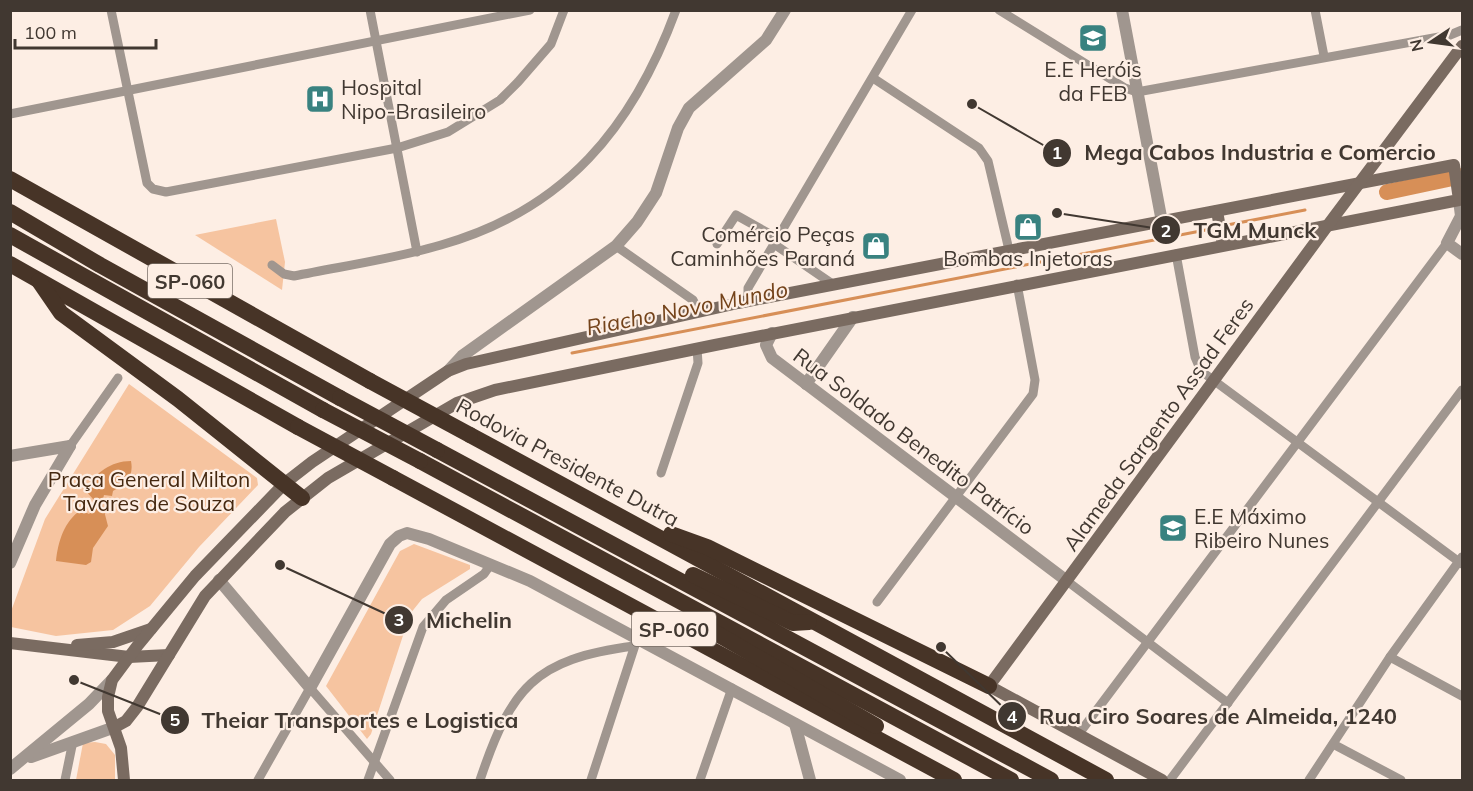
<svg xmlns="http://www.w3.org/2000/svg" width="1473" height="791" viewBox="0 0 1473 791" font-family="Mulish,sans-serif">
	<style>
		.green { fill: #f6c4a0 }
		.water { fill: #d78f57 }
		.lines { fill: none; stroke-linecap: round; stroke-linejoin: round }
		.stream { stroke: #d78f57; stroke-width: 3 }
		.river { stroke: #d78f57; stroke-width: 16 }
		.minor { stroke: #a0968f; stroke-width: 9 }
		.tertiary { stroke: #a0968f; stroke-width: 12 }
		.secondary { stroke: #7a6b61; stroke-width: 12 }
		.motorway { stroke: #473427; stroke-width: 16 }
		.motorway-bridge { stroke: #473427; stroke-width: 16 }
		.labels { text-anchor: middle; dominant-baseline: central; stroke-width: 4.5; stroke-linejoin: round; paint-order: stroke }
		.shield { fill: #fdeee4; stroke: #796f67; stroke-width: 1.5 }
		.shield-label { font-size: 20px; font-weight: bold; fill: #413831 }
		.poi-label { font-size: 21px; fill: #413831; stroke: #fdeee4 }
		.street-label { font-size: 21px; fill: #413831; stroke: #fdeee4 }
		.park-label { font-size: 21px; fill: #452810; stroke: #fdeee4 }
		.water-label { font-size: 22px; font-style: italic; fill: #74431a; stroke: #fdeee4 }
		.leader { fill: none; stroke: #413831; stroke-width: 2 }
		.callout-dot { fill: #413831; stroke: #fdeee4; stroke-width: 2 }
		.mark-label { font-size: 18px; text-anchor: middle; font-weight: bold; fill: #fff }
		.callout-label { font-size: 22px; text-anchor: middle; font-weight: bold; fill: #413831; stroke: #fdeee4; stroke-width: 4.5; stroke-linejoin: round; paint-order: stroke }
	</style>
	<rect width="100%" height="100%" fill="#fdeee4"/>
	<g class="green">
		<polygon points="276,219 285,262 282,290 195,235"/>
		<polygon points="129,384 257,478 258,485 199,547 150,606 113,630 56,636 11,627 10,614 45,519"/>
		<polygon points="414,544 470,565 470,569 422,599 410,614 371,734 367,739 326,686 400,551"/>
		<polygon points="95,742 106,744 115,755 115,780 76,780 83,743"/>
	</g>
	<path class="water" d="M 131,461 C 134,477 126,483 113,491 L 112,496 L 104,495 L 102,503 L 108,526 L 93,548 L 91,562 L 86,565 L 56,561 C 58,542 64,521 81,510 L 89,514 L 93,510 L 93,499 L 84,489 C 97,473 110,461 131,461 Z"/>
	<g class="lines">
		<g class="stream">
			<polyline points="1222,226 1305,210"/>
			<polyline points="572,353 1216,228"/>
		</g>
		<polyline class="river" points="1387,192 1462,176"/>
		<g class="minor">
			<polyline points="111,10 147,183 153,189 166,192 397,148 448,132 500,100 518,82 551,44 564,10"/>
			<polyline points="370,10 417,252"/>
			<polyline points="999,10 1125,88 1137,92 1450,35 1462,30"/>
			<polyline points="1315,10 1324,56"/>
			<polyline points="873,78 979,148 988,161 1009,250"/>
			<polyline points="10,114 530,10"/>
			<polyline points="717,244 736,215 777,238"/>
			<polyline points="774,244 834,285"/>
			<polyline points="616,246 693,300 699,312"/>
			<polyline points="1176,254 1195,357 1201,371 1462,564"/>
			<path d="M 272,265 L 284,274 L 294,276 C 343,266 393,259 441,245 C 565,210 633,127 676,10"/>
			<polyline points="748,301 748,288 912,10"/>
			<polyline points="70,446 118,378"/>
			<polyline points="661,473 698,363 697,348"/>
			<polyline points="1067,581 1228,703"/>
			<polyline points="877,602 1033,394 1035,380 1017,284"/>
			<polyline points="1390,657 1462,696"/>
			<polyline points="1078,735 1447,243"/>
			<polyline points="1333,744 1401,780"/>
			<polyline points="65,780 73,741"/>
			<polyline points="258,780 310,688 390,780"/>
			<polyline points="368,780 423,627 446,600 484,574 491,564"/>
			<path d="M 480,780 C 511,688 534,659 634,646"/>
			<polyline points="591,780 636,642"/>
			<polyline points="700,780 732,688"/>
			<polyline points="1170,780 1462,390"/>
			<polyline points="1309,780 1390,657 1462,557"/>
		</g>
		<g class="tertiary">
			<polyline points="1122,10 1162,222"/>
			<polyline points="1459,200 1461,216 1447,243 1462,254"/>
			<polyline points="772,333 766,345 772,358 1067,581"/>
			<polyline points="448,371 462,356 616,246 637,222 656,193 678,128 689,108 766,40 785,10"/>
			<polyline points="806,384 853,317"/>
			<polyline points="10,456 70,446"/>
			<polyline points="10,563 35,505 70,446"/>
			<polyline points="219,580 310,688 390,544 399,536 407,533 429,539 530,581 900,780"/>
			<polyline points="795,724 810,780"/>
			<polyline points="31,757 115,727"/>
			<polyline points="10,769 89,704 112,680"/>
		</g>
		<g class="secondary">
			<polyline points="1217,211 1223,245"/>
			<polyline points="10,643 129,657 169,655"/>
			<polyline points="77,645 113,642 151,629"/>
			<polyline points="115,727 126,721 137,707 205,596 285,512 328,478 457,403 495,390 715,345 1459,200 1454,165 738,303 466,364 448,371 312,462 285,483 195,576 138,645 112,680 108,697 108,711 121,748 124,780"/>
			<polyline points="1162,780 989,686 1328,225 1462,46"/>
		</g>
		<g class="motorway">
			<polyline points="10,179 370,381"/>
			<polyline points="10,212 100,265 340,398"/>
			<polyline points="10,235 323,410"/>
			<polyline points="10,264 298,427"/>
			<polyline points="39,281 61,313 178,399 302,498"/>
			<polyline points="470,435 1106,780"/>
			<polyline points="437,450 1051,780"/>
			<polyline points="420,461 1011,780"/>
			<polyline points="393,478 954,780"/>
			<polyline points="671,534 707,547 989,686"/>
			<polyline points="693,575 793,623 809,622"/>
			<polyline points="714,632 876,726"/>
		</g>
		<g class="motorway-bridge">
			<polyline points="370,381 470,435"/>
			<polyline points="340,398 437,450"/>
			<polyline points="323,410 420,461"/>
			<polyline points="298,427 393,478"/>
		</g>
	</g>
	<defs>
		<g id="school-square" transform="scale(1.5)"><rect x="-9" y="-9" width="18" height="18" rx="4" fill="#398280" stroke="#fdeee4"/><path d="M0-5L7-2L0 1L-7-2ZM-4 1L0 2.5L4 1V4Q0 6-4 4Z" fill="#fff"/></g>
		<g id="hospital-square" transform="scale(1.5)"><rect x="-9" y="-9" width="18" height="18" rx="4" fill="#398280" stroke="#fdeee4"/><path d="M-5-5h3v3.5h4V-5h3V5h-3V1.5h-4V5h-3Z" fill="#fff"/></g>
		<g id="shop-square" transform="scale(1.5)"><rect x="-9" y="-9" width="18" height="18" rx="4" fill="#398280" stroke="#fdeee4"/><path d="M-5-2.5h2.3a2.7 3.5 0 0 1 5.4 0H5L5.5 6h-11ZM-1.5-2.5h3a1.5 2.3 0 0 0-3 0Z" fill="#fff"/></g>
	</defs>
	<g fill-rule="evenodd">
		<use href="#school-square" x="1093" y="38"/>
		<use href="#hospital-square" x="320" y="99"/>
		<use href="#shop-square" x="1028" y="227"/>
		<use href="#shop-square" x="876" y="246"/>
		<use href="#school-square" x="1173" y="528"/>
	</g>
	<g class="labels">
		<g class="shield">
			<rect x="148" y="264" width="84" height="34" rx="4.5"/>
			<rect x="632" y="612" width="84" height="34" rx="4.5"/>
		</g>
		<g class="shield-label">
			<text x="190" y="281">SP-060</text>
			<text x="674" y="629">SP-060</text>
		</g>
		<g class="poi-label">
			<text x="1093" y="69">E.E Heróis<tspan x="1093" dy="24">da FEB</tspan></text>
			<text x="341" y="87" text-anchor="start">Hospital<tspan x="341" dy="24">Nipo-Brasileiro</tspan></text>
			<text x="855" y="234" text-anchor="end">Comércio Peças<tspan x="855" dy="24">Caminhões Paraná</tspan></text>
			<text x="1028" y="258">Bombas Injetoras</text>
			<text x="1194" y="516" text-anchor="start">E.E Máximo<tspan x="1194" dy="24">Ribeiro Nunes</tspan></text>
		</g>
		<g class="street-label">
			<text transform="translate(1158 424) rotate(-54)">Alameda Sargento Assad Feres</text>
			<text transform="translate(914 441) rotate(37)">Rua Soldado Benedito Patrício</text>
			<text transform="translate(568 462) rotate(28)">Rodovia Presidente Dutra</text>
		</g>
		<g class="park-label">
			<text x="149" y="479">Praça General Milton<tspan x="149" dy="24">Tavares de Souza</tspan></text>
		</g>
		<g class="water-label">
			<text transform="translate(687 308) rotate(-11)">Riacho Novo Mundo</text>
		</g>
	</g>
	<path class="leader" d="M972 104L1057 153M1057 213L1166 230M280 565L399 620M941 647L1012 716M74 680L175 720"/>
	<g class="callout-dot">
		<circle cx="972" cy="104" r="6"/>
		<circle cx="1057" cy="213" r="6"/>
		<circle cx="280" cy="565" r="6"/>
		<circle cx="941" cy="647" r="6"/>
		<circle cx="74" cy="680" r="6"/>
		<circle cx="1057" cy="153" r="15"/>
		<circle cx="1166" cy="230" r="15"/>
		<circle cx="399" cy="620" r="15"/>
		<circle cx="1012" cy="716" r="15"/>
		<circle cx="175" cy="720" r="15"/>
	</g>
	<g class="mark-label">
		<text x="1057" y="159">1</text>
		<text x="1166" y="237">2</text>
		<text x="399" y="626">3</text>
		<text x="1012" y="723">4</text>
		<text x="175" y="726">5</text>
	</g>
	<g class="callout-label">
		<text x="1260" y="160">Mega Cabos Industria e Comercio</text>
		<text x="1255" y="238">TGM Munck</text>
		<text x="469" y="628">Michelin</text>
		<text x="1218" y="724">Rua Ciro Soares de Almeida, 1240</text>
		<text x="360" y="728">Theiar Transportes e Logistica</text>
	</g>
	<rect width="1473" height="791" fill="none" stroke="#413831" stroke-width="24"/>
	<g transform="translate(1431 42) rotate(257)" stroke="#fdeee4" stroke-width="4.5" paint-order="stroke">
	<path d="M0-4.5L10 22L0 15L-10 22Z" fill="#413831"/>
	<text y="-9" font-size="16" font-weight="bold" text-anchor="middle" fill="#413831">N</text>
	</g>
	<path d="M15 39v9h141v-9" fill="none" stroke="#413831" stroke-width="3"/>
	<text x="24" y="39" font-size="18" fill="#413831" stroke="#fdeee4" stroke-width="4.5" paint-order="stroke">100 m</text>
</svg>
